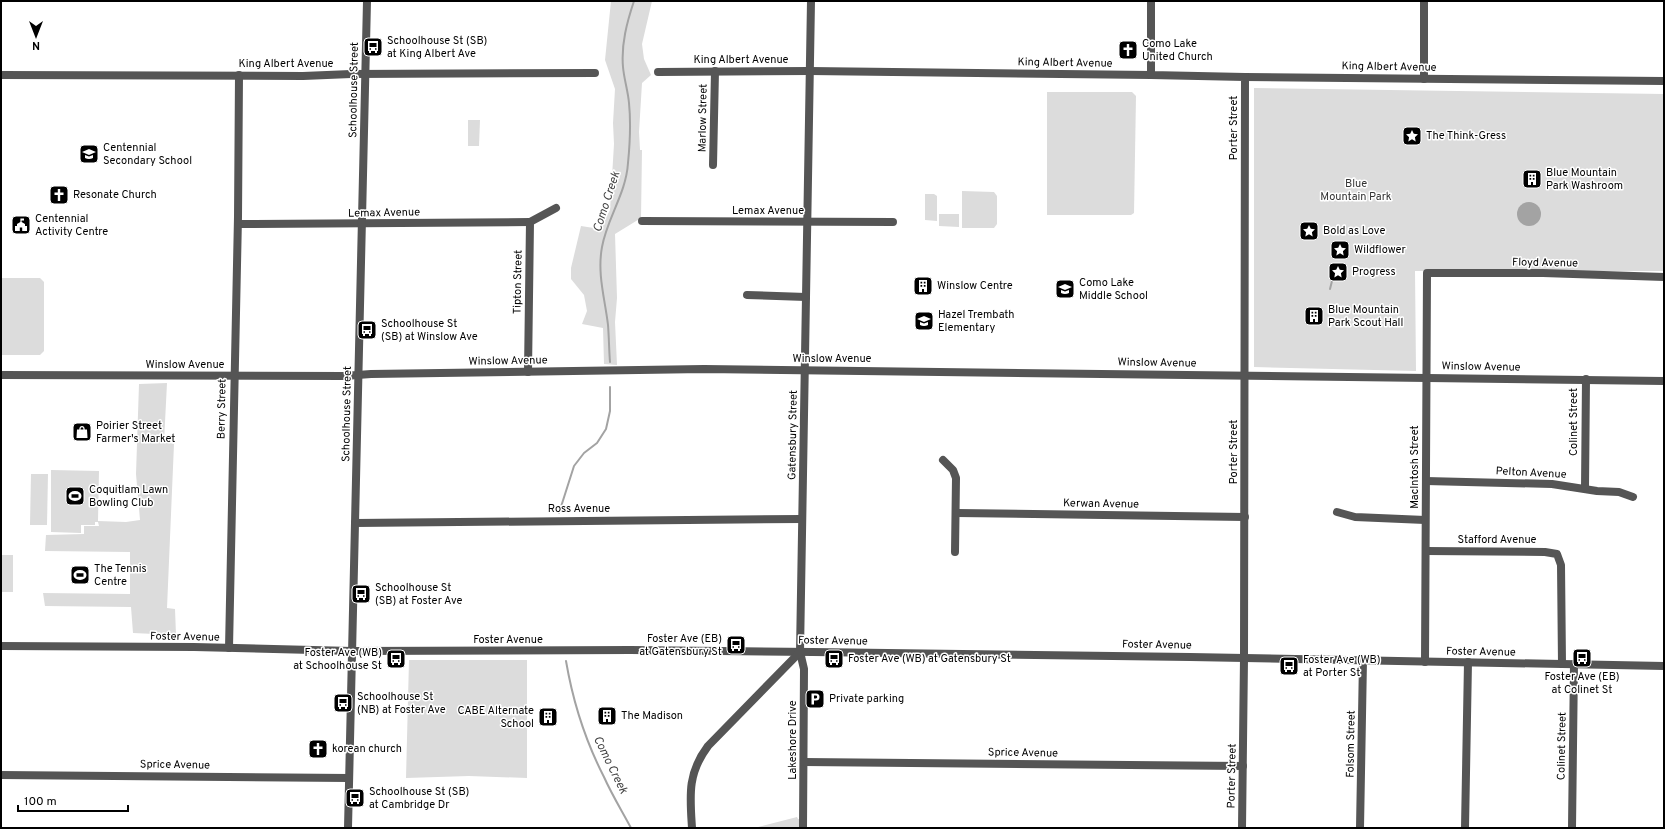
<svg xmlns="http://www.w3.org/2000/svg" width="1665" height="829" viewBox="0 0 1665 829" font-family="Overpass,sans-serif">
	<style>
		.green { fill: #dcdcdc }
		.water { fill: #a3a3a3 }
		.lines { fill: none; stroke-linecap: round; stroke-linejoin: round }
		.stream { stroke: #a3a3a3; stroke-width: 2 }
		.minor { stroke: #555; stroke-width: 8 }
		.tertiary { stroke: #555; stroke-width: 8 }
		.labels { text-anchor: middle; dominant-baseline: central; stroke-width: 3; stroke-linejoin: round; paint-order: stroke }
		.poi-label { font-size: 11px; fill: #000; stroke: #fff; text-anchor: start }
		.street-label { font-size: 11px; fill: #000; stroke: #fff }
		.park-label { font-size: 11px; fill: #333; stroke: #fff }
		.water-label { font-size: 12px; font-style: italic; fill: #444; stroke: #fff }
	</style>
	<rect width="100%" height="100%" fill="#fff"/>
	<g class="green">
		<polygon points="611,1 652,1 642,44 644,59 651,75 642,83 639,132 640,150 642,150 641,218 615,234 617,298 615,322 617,365 604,364 603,328 582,324 587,311 584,295 571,279 571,268 581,226 600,229 610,210 614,144 613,123 615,89 605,60"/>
		<polygon points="1254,88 1664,94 1664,271 1415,271 1416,371 1254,367"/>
		<polygon points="1047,92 1132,92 1136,96 1134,213 1131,215 1047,215"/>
		<polygon points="468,120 480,120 479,146 468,146"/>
		<polygon points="962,191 994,192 997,196 997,224 994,228 962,228"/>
		<polygon points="925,194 934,194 937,196 937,221 925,220"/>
		<polygon points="939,214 959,214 959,227 939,226"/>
		<polygon points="1,278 40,278 44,282 44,351 40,355 1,355"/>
		<polygon points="167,383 164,442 174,444 167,608 175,609 176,635 133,633 131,607 45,606 43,593 130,594 130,552 45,551 46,535 84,534 84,526 99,526 98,522 95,522 95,525 81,525 81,533 51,532 51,470 99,471 98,521 126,522 140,520 136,474 139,384"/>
		<polygon points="31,474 48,474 47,525 30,525"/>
		<rect x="1" y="555" width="12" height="37"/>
		<polygon points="409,660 527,660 527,778 469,776 406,778"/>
		<polygon points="797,817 798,819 800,819 799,828 754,828"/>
	</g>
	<circle class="water" cx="1529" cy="214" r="12"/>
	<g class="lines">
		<g class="stream">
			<polyline points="1330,289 1333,277"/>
			<path d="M 610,362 C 609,350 609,337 608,325 C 605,299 597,274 602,247 C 607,218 626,194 628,163 C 630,143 631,123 629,103 C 628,91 624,79 623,67 C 621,44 627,22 634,1"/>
			<polyline points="559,513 574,466 584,453 597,443 606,429 610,411 610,387"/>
			<path d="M 566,661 C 573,702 585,740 604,777 C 612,795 622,811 631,828"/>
		</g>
		<g class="minor">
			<polyline points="658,72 810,71 1151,75"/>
			<polyline points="1,75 303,76 351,74 595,73"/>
			<polyline points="1245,77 1664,81"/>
			<polyline points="713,165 715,71"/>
			<polyline points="642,221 893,222"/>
			<polyline points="238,224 530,222"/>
			<polyline points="747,295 806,297"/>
			<polyline points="528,372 530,222 556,208"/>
			<polyline points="1,375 344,376 371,374 704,369 1664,381"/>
			<polyline points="943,460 953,470 956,478 955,552"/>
			<polyline points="1426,481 1552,484 1597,491 1619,492 1633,497"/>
			<polyline points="1585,488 1586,379"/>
			<polyline points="1337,512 1355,517 1425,520"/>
			<polyline points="957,513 1245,517"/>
			<polyline points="355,523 802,519"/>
			<polyline points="1426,551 1545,552 1557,554 1561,565 1562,664"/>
			<polyline points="229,648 238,217 239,75"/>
			<polyline points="800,652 804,669 803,828"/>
			<polyline points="1425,662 1427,273 1543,273 1664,277"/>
			<polyline points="804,762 1243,766"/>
			<polyline points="1,775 349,778"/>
			<polyline points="1360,828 1363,660"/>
			<polyline points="1465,828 1468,662"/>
			<polyline points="1572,828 1574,664"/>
		</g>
		<g class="tertiary">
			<polyline points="1151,1 1151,75 1245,77 1244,658 1242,828"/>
			<polyline points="1424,1 1424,79"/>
			<polyline points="1,646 194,647 352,651 631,650 813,652 1190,657 1664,666"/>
			<polyline points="348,828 367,1"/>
			<path d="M 692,828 C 690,796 687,774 708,746 L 800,652 L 811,1"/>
		</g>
	</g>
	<defs>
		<g id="bus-square" transform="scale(1)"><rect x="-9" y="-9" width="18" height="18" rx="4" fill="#000" stroke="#fff"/><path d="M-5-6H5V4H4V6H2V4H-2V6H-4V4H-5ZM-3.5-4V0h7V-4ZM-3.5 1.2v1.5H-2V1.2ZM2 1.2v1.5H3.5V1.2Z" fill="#fff"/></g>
		<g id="church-square" transform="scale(1)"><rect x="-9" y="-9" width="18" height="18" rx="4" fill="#000" stroke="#fff"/><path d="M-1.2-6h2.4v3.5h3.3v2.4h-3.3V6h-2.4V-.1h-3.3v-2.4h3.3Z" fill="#fff"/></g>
		<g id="sight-square" transform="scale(1)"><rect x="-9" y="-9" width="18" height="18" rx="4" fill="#000" stroke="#fff"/><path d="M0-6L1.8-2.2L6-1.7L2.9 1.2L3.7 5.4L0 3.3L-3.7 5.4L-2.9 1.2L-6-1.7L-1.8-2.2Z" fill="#fff"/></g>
		<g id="school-square" transform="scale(1)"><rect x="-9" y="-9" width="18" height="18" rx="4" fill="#000" stroke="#fff"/><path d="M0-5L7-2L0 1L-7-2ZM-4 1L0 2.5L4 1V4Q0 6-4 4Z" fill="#fff"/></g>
		<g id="building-square" transform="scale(1)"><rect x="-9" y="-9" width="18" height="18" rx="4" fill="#000" stroke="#fff"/><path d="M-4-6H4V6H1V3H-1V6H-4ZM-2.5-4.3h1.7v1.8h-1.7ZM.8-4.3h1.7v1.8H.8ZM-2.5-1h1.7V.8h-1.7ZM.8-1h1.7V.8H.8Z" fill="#fff"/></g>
		<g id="civic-square" transform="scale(1)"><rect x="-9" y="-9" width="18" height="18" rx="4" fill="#000" stroke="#fff"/><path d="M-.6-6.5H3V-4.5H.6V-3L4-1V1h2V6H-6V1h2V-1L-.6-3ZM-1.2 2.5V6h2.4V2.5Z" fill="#fff"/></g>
		<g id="shop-square" transform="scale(1)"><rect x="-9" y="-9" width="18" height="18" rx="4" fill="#000" stroke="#fff"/><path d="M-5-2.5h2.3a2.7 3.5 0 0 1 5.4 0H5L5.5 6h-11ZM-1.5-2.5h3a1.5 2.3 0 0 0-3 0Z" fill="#fff"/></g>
		<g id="stadium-square" transform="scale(1)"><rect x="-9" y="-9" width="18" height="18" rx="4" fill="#000" stroke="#fff"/><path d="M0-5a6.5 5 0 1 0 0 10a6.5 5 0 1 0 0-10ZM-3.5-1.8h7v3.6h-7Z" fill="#fff"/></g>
		<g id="parking-square" transform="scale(1)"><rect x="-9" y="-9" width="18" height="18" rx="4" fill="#000" stroke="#fff"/><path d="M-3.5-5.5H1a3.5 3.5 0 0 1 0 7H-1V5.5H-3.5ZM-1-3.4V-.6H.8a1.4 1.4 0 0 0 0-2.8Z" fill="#fff"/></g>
	</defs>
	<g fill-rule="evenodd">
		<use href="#bus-square" x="373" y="47"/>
		<use href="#church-square" x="1128" y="50"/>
		<use href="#sight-square" x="1412" y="136"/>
		<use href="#school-square" x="89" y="154"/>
		<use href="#building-square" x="1532" y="179"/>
		<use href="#church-square" x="59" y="195"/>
		<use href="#civic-square" x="21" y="225"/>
		<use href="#sight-square" x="1309" y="231"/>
		<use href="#sight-square" x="1340" y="250"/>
		<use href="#sight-square" x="1338" y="272"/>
		<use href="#building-square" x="923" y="286"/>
		<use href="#school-square" x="1065" y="289"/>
		<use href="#building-square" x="1314" y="316"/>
		<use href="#school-square" x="924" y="321"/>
		<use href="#bus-square" x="367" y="330"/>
		<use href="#shop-square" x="82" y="432"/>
		<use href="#stadium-square" x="75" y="496"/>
		<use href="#stadium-square" x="80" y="575"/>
		<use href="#bus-square" x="361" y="594"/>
		<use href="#bus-square" x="736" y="645"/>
		<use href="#bus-square" x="1582" y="658"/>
		<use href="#bus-square" x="396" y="659"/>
		<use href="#bus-square" x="834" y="659"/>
		<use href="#bus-square" x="1289" y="666"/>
		<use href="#parking-square" x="815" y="699"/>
		<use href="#bus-square" x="343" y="703"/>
		<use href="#building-square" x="607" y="716"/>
		<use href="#building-square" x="548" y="717"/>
		<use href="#church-square" x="318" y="749"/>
		<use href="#bus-square" x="355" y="798"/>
	</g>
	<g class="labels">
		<g class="poi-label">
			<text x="387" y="41">Schoolhouse St (SB)<tspan x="387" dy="13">at King Albert Ave</tspan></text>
			<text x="1142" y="44">Como Lake<tspan x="1142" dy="13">United Church</tspan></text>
			<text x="1426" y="136">The Think-Gress</text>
			<text x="103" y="148">Centennial<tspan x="103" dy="13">Secondary School</tspan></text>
			<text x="1546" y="173">Blue Mountain<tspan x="1546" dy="13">Park Washroom</tspan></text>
			<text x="73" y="195">Resonate Church</text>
			<text x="35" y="219">Centennial<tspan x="35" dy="13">Activity Centre</tspan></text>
			<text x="1323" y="231">Bold as Love</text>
			<text x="1354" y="250">Wildflower</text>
			<text x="1352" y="272">Progress</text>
			<text x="1079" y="283">Como Lake<tspan x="1079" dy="13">Middle School</tspan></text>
			<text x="937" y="286">Winslow Centre</text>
			<text x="1328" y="310">Blue Mountain<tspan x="1328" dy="13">Park Scout Hall</tspan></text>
			<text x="938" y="315">Hazel Trembath<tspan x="938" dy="13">Elementary</tspan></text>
			<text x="381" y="324">Schoolhouse St<tspan x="381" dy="13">(SB) at Winslow Ave</tspan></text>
			<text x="96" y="426">Poirier Street<tspan x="96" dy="13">Farmer's Market</tspan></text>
			<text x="89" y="490">Coquitlam Lawn<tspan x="89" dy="13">Bowling Club</tspan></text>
			<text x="94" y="569">The Tennis<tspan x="94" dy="13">Centre</tspan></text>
			<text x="375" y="588">Schoolhouse St<tspan x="375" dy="13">(SB) at Foster Ave</tspan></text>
			<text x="722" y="639" text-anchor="end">Foster Ave (EB)<tspan x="722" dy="13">at Gatensbury St</tspan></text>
			<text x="382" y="653" text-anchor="end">Foster Ave (WB)<tspan x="382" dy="13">at Schoolhouse St</tspan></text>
			<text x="848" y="659">Foster Ave (WB) at Gatensbury St</text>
			<text x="1303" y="660">Foster Ave (WB)<tspan x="1303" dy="13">at Porter St</tspan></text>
			<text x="1582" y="677" text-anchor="middle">Foster Ave (EB)<tspan x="1582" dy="13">at Colinet St</tspan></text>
			<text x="357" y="697">Schoolhouse St<tspan x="357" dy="13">(NB) at Foster Ave</tspan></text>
			<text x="829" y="699">Private parking</text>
			<text x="534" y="711" text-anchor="end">CABE Alternate<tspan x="534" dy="13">School</tspan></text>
			<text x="621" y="716">The Madison</text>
			<text x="332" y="749">korean church</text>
			<text x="369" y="792">Schoolhouse St (SB)<tspan x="369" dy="13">at Cambridge Dr</tspan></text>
		</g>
		<g class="street-label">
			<text x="741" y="60">King Albert Avenue</text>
			<text transform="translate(1065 63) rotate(1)">King Albert Avenue</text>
			<text x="286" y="64">King Albert Avenue</text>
			<text transform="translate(1389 67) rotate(1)">King Albert Avenue</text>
			<text transform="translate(354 90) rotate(-89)">Schoolhouse Street</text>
			<text transform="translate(703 118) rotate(-89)">Marlow Street</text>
			<text transform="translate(1234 128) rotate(-90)">Porter Street</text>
			<text x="768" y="211">Lemax Avenue</text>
			<text transform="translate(384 213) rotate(-1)">Lemax Avenue</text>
			<text transform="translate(1545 263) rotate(1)">Floyd Avenue</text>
			<text transform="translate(518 282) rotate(-89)">Tipton Street</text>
			<text x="832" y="359">Winslow Avenue</text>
			<text transform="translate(508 361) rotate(-1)">Winslow Avenue</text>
			<text transform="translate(1157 363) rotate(1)">Winslow Avenue</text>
			<text x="185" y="365">Winslow Avenue</text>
			<text transform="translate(1481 367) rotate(1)">Winslow Avenue</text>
			<text transform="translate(222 409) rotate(-89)">Berry Street</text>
			<text transform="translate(347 414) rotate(-89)">Schoolhouse Street</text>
			<text transform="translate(1574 422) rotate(-90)">Colinet Street</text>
			<text transform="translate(793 435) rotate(-89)">Gatensbury Street</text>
			<text transform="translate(1234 452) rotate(-90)">Porter Street</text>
			<text transform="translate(1415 467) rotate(-90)">MacIntosh Street</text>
			<text transform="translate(1531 473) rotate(3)">Pelton Avenue</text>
			<text transform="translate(1101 504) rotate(1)">Kerwan Avenue</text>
			<text x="579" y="509">Ross Avenue</text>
			<text x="1497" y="540">Stafford Avenue</text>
			<text transform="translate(185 637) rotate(1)">Foster Avenue</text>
			<text x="508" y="640">Foster Avenue</text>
			<text transform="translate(833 641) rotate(1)">Foster Avenue</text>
			<text transform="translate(1157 645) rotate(1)">Foster Avenue</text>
			<text transform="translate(1481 652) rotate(1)">Foster Avenue</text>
			<text transform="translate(793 740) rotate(-90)">Lakeshore Drive</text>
			<text transform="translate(1351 744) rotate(-89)">Folsom Street</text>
			<text transform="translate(1562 746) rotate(-89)">Colinet Street</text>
			<text transform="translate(1023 753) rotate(1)">Sprice Avenue</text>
			<text transform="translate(175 765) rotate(1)">Sprice Avenue</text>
			<text transform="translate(1232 776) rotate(-89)">Porter Street</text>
		</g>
		<g class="park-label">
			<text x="1356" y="184">Blue<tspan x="1356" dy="13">Mountain Park</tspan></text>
		</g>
		<g class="water-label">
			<text transform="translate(607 202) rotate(-72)">Como Creek</text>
			<text transform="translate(610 765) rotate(64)">Como Creek</text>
		</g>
	</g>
	<rect width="1665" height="829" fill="none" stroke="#000000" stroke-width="4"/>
	<g transform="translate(36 36) rotate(180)" stroke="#ffffff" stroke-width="3" paint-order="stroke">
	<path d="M0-3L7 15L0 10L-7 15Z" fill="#000000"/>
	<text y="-6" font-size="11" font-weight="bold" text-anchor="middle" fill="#000000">N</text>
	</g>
	<path d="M18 805v6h110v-6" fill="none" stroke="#000000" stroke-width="2"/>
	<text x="24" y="805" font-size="12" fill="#000000" stroke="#ffffff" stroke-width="3" paint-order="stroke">100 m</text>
</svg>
